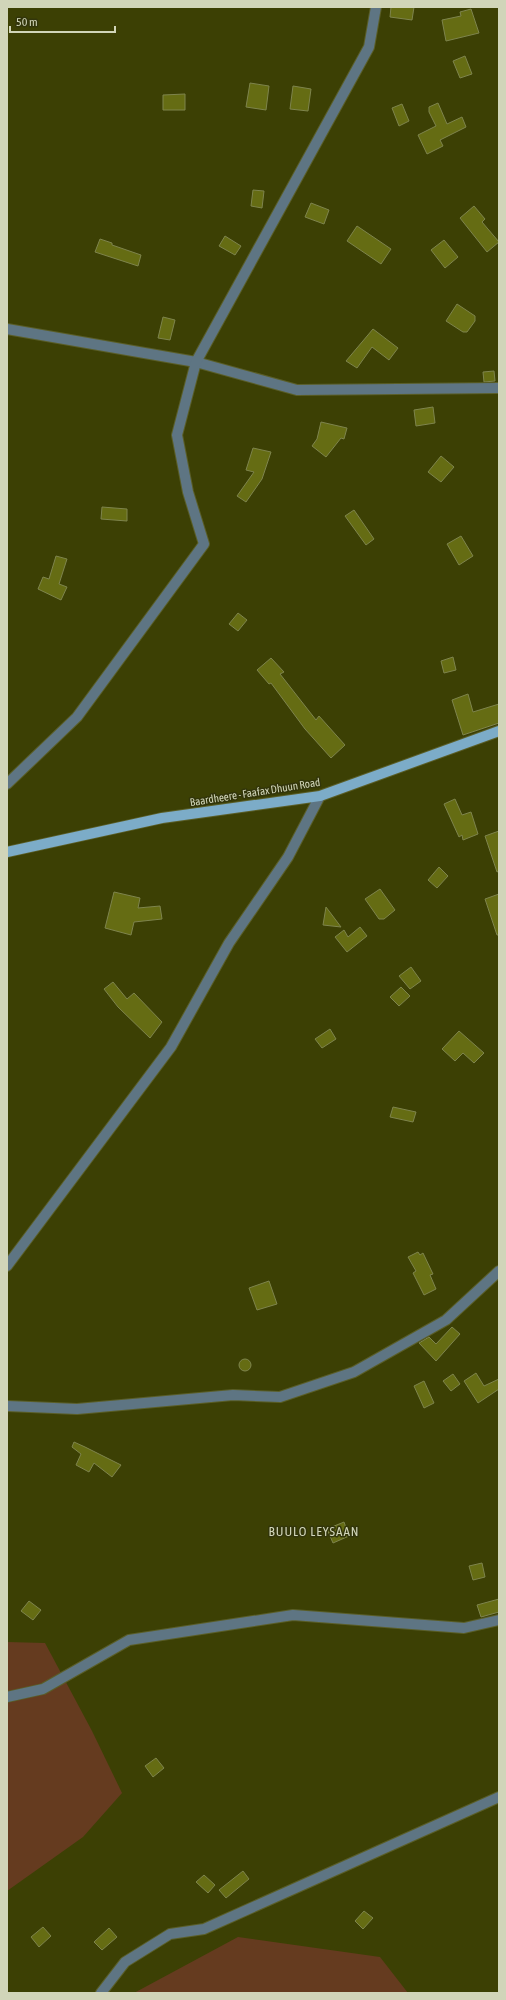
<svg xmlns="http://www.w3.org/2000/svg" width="506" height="2000" viewBox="0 0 506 2000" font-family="'Asap Condensed',sans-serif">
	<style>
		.green { fill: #653b1f }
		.building { fill: #656c13; stroke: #7e844d }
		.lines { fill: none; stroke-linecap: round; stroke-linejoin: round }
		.minor-casing { stroke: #5a5e28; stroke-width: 12 }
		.major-casing { stroke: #5a5e28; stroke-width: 12 }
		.minor { stroke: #5e7583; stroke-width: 10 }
		.major { stroke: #7cacc8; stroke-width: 10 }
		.labels { text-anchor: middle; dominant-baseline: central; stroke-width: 3; stroke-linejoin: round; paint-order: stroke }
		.street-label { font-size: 11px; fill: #d1d5b9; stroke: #32350b }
		.quarter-label { font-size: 13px; letter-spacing: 1px; fill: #d1d5b9; stroke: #32350b }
	</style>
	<rect width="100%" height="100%" fill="#3c4004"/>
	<g class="green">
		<polygon points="7,1642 45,1643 92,1731 122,1793 83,1837 7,1891"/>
		<polygon points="238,1937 380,1957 408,1993 134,1993"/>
	</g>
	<g class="building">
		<polygon points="391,7 414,7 412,20 390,17"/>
		<polygon points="471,9 479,33 446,41 442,20 461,16 460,12"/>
		<polygon points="465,56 472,74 460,78 453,61"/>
		<polygon points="250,83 269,86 266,110 246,107"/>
		<polygon points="293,86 311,89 308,111 290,109"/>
		<polygon points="185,94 185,110 163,110 163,95"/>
		<polygon points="438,103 447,124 462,117 466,127 440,140 443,146 427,154 418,135 436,126 429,112 429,107"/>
		<polygon points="402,104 409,121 399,126 392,108"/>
		<polygon points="253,190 264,191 262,208 251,206"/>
		<polygon points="311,203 329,210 324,224 305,217"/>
		<polygon points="474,206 485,219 482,222 499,242 487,252 460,218"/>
		<polygon points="357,226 391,249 381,264 347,241"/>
		<polygon points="225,236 241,246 235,255 219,246"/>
		<polygon points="100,239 112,243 112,245 141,255 138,266 95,252"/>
		<polygon points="444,240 458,257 445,268 431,250"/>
		<polygon points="457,304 475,316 475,321 467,332 463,332 446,321"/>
		<polygon points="163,317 175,320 170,340 158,338"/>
		<polygon points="373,329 398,348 389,360 372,347 357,368 346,361"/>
		<polygon points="494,371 495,381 484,382 483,372"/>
		<polygon points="433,407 435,423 416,426 414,410"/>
		<polygon points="321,422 347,428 344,439 341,438 326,457 312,446 317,439"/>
		<polygon points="253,448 271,452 262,479 246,502 237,496 254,472 246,470"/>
		<polygon points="441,456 454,467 441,482 428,472"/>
		<polygon points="102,507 127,509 127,521 101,519"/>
		<polygon points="354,510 374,539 366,545 345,516"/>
		<polygon points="461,536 473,556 459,565 447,544"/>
		<polygon points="56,556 67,559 59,584 67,587 61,600 38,589 43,577 49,579"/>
		<polygon points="238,613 247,620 238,631 229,624"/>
		<polygon points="453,657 456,670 444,673 441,661"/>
		<polygon points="271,658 284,672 280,674 316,720 319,716 345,745 331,758 305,729 271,683 269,684 257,670"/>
		<polygon points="468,694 473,712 499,704 499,723 463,735 452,700"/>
		<polygon points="455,799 462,815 471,812 478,834 463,840 462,835 459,837 444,804"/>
		<polygon points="499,831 499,871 497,872 485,836"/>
		<polygon points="439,867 448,876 437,888 428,880"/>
		<polygon points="380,889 395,910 384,919 379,919 365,899"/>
		<polygon points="114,892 140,898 138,908 160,906 162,919 134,922 131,935 105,928"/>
		<polygon points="499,894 499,935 497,935 485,899"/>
		<polygon points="326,907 341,927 323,925"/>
		<polygon points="360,927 367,936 347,952 335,937 344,930 348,937"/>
		<polygon points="411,967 421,981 410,989 399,976"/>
		<polygon points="113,982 127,999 134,993 162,1022 150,1038 118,1007 104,989"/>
		<polygon points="401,987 410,996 399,1006 390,997"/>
		<polygon points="330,1029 336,1039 322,1048 315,1039"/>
		<polygon points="459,1031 484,1053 474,1063 463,1053 455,1061 442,1049"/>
		<polygon points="393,1107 416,1112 413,1122 390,1117"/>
		<polygon points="418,1252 420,1255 423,1253 433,1274 430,1275 436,1289 424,1295 413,1273 416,1271 408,1257"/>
		<polygon points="269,1281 277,1304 257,1310 249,1288"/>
		<polygon points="452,1327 460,1334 436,1361 419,1343 429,1337 436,1344"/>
		<circle cx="245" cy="1365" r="6"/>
		<polygon points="476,1373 484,1386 499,1379 499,1389 478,1403 464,1381"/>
		<polygon points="453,1374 460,1384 451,1391 443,1381"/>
		<polygon points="424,1381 434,1403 424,1408 414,1386"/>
		<polygon points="74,1442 85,1447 121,1465 112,1477 94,1463 89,1472 76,1465 81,1454 72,1447"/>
		<polygon points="344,1522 349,1536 333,1543 327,1529"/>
		<polygon points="482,1563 485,1577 473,1580 469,1566"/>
		<polygon points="499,1599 499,1612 481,1617 477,1605"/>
		<polygon points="29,1601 41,1610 33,1620 21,1611"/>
		<polygon points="156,1758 164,1768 153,1777 145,1766"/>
		<polygon points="243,1871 249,1879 226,1898 219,1890"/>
		<polygon points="204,1875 215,1885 208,1893 196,1882"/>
		<polygon points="364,1911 373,1918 363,1929 355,1921"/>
		<polygon points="43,1927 51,1936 39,1947 31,1937"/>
		<polygon points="109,1928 117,1937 102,1950 94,1942"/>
	</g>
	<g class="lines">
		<g class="minor-casing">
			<g id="minor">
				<polyline points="7,329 196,362 297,390 499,388"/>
				<polyline points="7,784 77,717 204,544 188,492 177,435 196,362 369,47 376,7"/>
				<polyline points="7,1266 171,1047 229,943 288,857 320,796"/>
				<polyline points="7,1406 77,1409 233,1395 280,1397 354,1372 446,1320 499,1271"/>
				<polyline points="7,1697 43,1689 129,1640 293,1615 464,1628 499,1620"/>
				<polyline points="101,1993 125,1962 170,1934 204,1929 499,1797"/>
			</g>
		</g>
		<g class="major-casing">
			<polyline id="major" points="7,852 162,818 320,796 499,731"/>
		</g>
		<use href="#minor" class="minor"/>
		<use href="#major" class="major"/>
	</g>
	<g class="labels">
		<g class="street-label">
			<text transform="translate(255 792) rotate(-9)">Baardheere - Faafax Dhuun Road</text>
		</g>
		<g class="quarter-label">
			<text x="314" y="1531">BUULO LEYSAAN</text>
		</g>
	</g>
	<rect width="506" height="2000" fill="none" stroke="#d1d5b9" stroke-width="16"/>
	<path d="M10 26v6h105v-6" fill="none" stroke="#d1d5b9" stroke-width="2"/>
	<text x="16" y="26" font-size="12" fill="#d1d5b9" stroke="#32350b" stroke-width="3" paint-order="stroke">50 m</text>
</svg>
